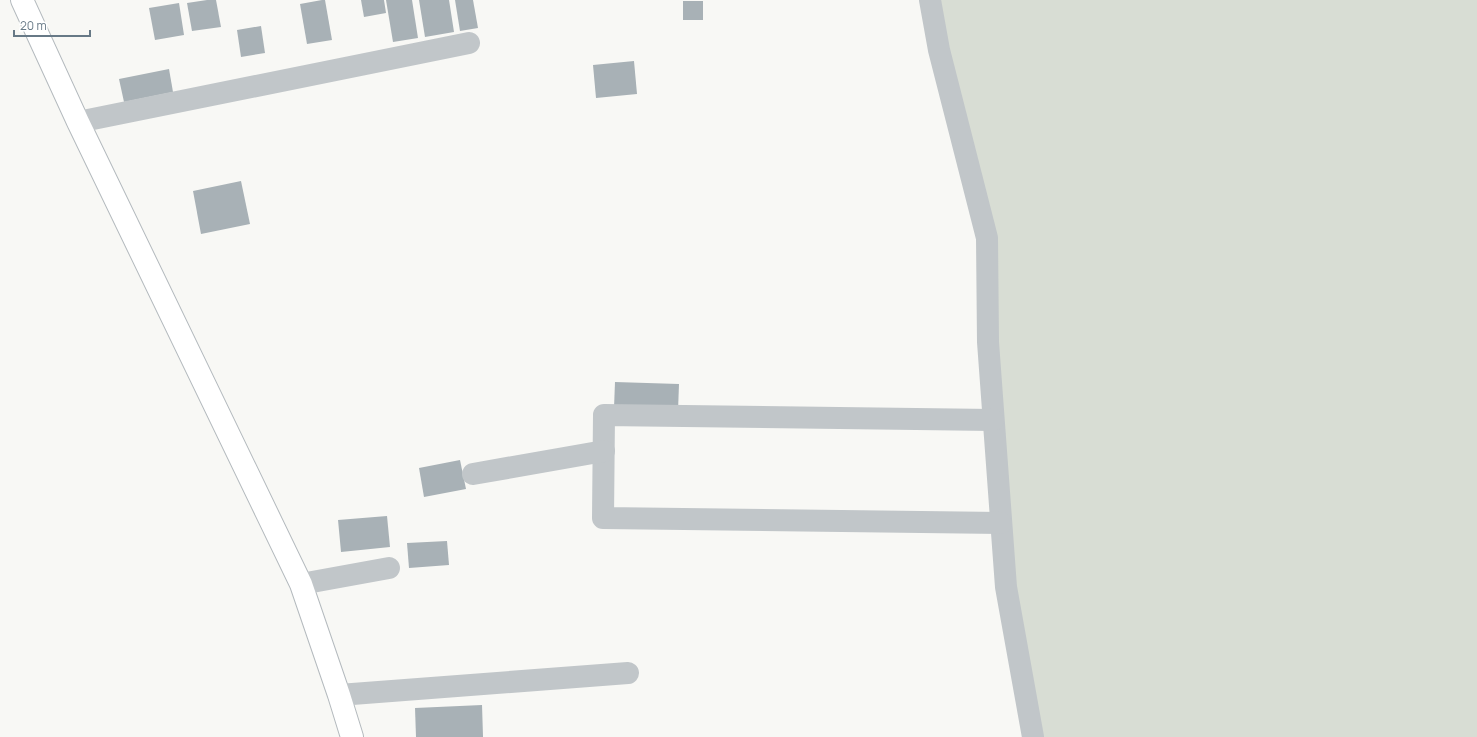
<svg xmlns="http://www.w3.org/2000/svg" width="1477" height="737" viewBox="0 0 1477 737" font-family="Manrope,sans-serif">
	<style>
		.green { fill: #d8ddd4 }
		.building { fill: #a8b1b6 }
		.lines { fill: none; stroke-linecap: round; stroke-linejoin: round }
		.secondary-casing { stroke: #b4babe; stroke-width: 24 }
		.street { stroke: #c1c6c9; stroke-width: 22 }
		.secondary { stroke: #fff; stroke-width: 22 }
	</style>
	<rect width="100%" height="100%" fill="#f8f8f5"/>
	<polygon class="green" points="930,0 1477,0 1477,737 1033,737 1006,587 987,238"/>
	<g class="building">
		<polygon points="207,0 216,0 221,27 192,31 187,3"/>
		<polygon points="322,0 325,0 332,40 307,44 300,4"/>
		<polygon points="361,0 384,0 386,13 364,17"/>
		<polygon points="386,0 412,0 418,38 393,42"/>
		<polygon points="419,0 449,0 454,32 425,37"/>
		<polygon points="455,0 473,0 478,28 460,31"/>
		<rect x="683" y="1" width="20" height="19"/>
		<polygon points="179,3 184,35 155,40 149,8"/>
		<polygon points="261,26 265,53 241,57 237,30"/>
		<polygon points="634,61 637,94 596,98 593,65"/>
		<polygon points="169,69 173,92 124,102 119,79"/>
		<polygon points="241,181 250,224 201,234 193,191"/>
		<polygon points="615,382 679,384 678,411 614,408"/>
		<polygon points="460,460 466,489 424,497 419,468"/>
		<polygon points="387,516 390,547 341,552 338,520"/>
		<polygon points="447,541 449,565 409,568 407,543"/>
		<polygon points="482,705 483,737 416,737 415,708"/>
	</g>
	<g class="lines">
		<g class="secondary-casing">
			<polyline id="secondary" points="22,0 78,122 301,584 339,695 352,737"/>
		</g>
		<g class="street">
			<polyline points="930,0 939,50 987,238 988,342 1006,587 1033,737"/>
			<polyline points="78,122 469,43"/>
			<polyline points="993,420 604,415 603,518 1001,523"/>
			<polyline points="473,474 604,451"/>
			<polyline points="301,584 389,568"/>
			<polyline points="339,695 628,673"/>
		</g>
		<use href="#secondary" class="secondary"/>
	</g>
	<path d="M14 30v6h76v-6" fill="none" stroke="#677986" stroke-width="2"/>
	<text x="20" y="30" font-size="12" fill="#677986" stroke="#ffffff" stroke-width="3" paint-order="stroke">20 m</text>
</svg>
